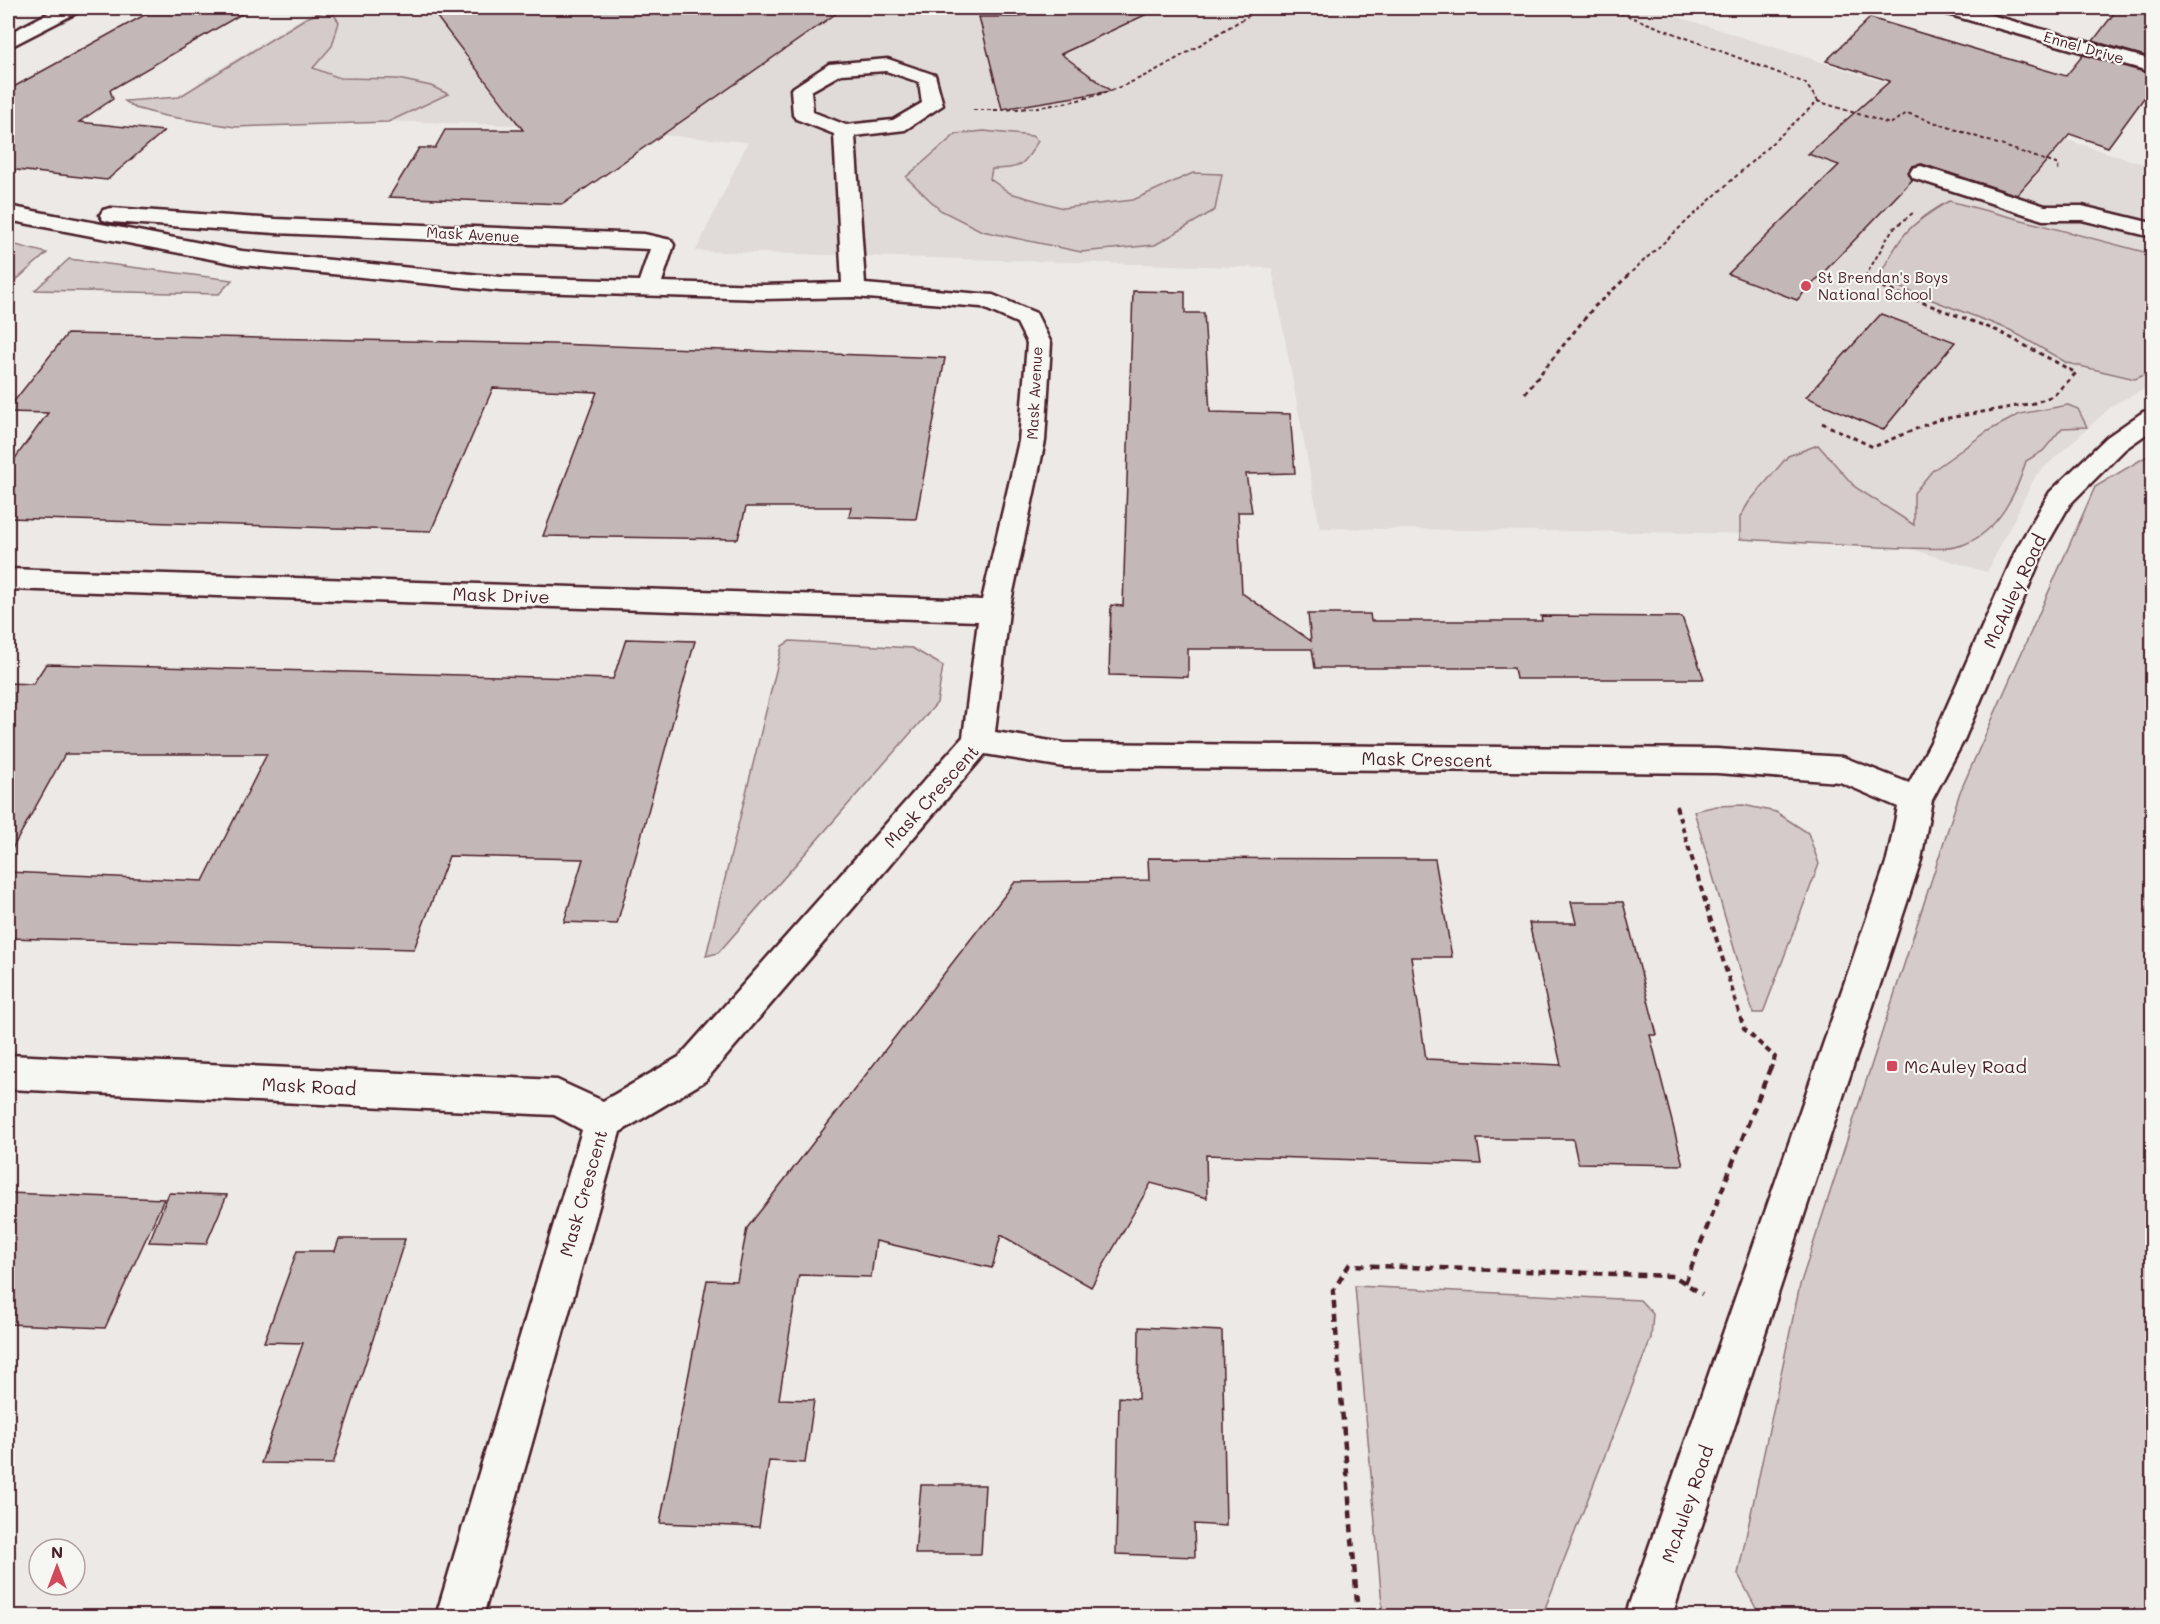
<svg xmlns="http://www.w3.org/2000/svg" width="2160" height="1624" viewBox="0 0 2160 1624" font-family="Mali,sans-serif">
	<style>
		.built { fill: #e0dad8 }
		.green { fill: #d4cbca; stroke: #8f757a; stroke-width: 1.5 }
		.building { fill: #c4b7b7; stroke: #4a1f2b; stroke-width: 1.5 }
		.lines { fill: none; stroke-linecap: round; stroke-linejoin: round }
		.minor-casing { stroke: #4a1f2b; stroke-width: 5 }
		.path-far3 { stroke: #4a1f2b; stroke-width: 2; stroke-dasharray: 4 3; stroke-linecap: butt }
		.path-far2 { stroke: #4a1f2b; stroke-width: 3; stroke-dasharray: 4.5 4; stroke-linecap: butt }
		.path-far1 { stroke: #4a1f2b; stroke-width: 4; stroke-dasharray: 6 4.5; stroke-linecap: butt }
		.path { stroke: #4a1f2b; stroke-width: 4.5; stroke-dasharray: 8 6; stroke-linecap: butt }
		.minor { fill: #f6f6f2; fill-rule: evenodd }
		.poi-dot { fill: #d1495b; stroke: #f6f6f2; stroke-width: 2 }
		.labels { text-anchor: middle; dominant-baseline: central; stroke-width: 4.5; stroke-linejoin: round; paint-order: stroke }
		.far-street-label { font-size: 15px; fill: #4a1f2b; stroke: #f6f6f2 }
		.far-poi-label { font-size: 15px; fill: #4a1f2b; stroke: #f6f6f2; text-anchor: start }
		.street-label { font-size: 18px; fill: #4a1f2b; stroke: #f6f6f2 }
		.poi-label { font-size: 18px; fill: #4a1f2b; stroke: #f6f6f2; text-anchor: start }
	</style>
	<rect width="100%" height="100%" fill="#ece9e6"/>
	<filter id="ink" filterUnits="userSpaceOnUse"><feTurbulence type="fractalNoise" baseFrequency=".0167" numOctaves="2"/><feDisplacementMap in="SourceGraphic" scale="12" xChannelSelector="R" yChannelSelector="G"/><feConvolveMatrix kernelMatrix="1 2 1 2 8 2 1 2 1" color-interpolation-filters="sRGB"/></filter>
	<g filter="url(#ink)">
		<polygon class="built" points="318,8 1650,8 2152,167 2152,385 2113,405 2036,475 1987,572 1865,535 1320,528 1272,268 696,251 748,142 553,126 191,115 199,82"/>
		<g class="green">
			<polygon points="330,9 339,22 332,46 313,68 340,78 398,79 431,86 448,94 388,122 235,127 165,116 135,108 125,101 179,97 306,18"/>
			<path d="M 984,131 L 1032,136 L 1038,141 C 1022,167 1022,168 992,169 L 990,179 L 1010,193 L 1063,208 L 1133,200 L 1193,173 L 1222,174 L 1215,210 L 1155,245 L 1081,252 L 982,231 L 940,210 L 906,177 L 956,134 Z"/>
			<path d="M 1949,201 L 2152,254 L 2152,371 L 2135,379 L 2067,363 L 2010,330 L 1878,279 C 1899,237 1907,225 1949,201 Z"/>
			<polygon points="8,243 47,253 8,287"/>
			<polygon points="69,259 232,280 219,294 35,290"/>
			<path d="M 2068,405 L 2078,409 L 2087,427 L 2062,428 L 2043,451 L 2026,461 C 2017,493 1998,531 1965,544 C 1949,551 1923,548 1906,548 C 1850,546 1795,542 1740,539 L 1740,517 L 1749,502 L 1788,456 L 1818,445 L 1855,487 L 1914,525 L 1914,493 L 1932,471 L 1988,431 L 2020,414 Z"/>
			<polygon points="2152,453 2152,1616 1760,1616 1738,1574 1800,1285 1960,792 2095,487"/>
			<polygon points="790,641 912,648 943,666 937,703 718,953 706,956 782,646"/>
			<polygon points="1743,805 1776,812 1808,833 1819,864 1763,1013 1753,1013 1694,811 1717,806"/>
			<polygon points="1355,1286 1640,1300 1653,1314 1651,1338 1542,1616 1383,1616"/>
		</g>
		<g class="building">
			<polygon points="157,8 252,8 110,90 113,99 79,122 164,131 107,180 8,169 8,90"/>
			<polygon points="430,8 844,8 563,204 389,197 419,148 435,148 445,130 523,130"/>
			<polygon points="1041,8 1160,8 1061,54 1111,91 1002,109 979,17 1018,17"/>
			<polygon points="2118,8 2152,8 2152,58 2093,41"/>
			<polygon points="1870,18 2066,76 2083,55 2152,74 2152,87 2108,147 2070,134 2017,195 1922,164 1912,166 1908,172 1912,180 1797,300 1728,274 1839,165 1808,154 1890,81 1826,61"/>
			<polygon points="1133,291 1185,292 1185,313 1204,313 1210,412 1290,414 1295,473 1246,474 1252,512 1238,512 1242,593 1311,641 1308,614 1370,614 1371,621 1542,621 1541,616 1682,617 1704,679 1516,679 1514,668 1315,668 1312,649 1188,649 1188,677 1109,675 1111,605 1123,606"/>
			<polygon points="1881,314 1955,342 1883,430 1806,397"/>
			<polygon points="67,334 555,344 945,358 916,519 849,517 851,507 746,507 738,539 543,536 597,392 493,388 431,531 8,518 8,468 48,413 8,412 8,409"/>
			<polygon points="626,639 695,641 617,924 564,922 583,859 449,856 414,949 8,938 8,872 203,881 267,754 65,754 8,856 8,683 33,684 46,664 613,679"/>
			<polygon points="1148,858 1435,859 1452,957 1411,957 1426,1059 1561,1065 1529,923 1576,923 1571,902 1623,902 1657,1035 1650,1035 1683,1165 1578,1163 1573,1139 1477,1139 1481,1164 1206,1155 1207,1198 1151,1183 1091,1287 1001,1235 992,1268 876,1241 871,1277 799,1275 779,1399 814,1400 805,1463 769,1461 759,1527 660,1523 707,1280 737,1281 747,1228 1015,882 1149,880"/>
			<polygon points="8,1193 164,1199 105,1328 8,1324"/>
			<polygon points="169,1193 227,1195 206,1244 149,1242"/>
			<polygon points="339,1239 405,1239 333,1464 261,1463 303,1343 264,1342 297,1251 335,1251"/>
			<polygon points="1139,1327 1222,1331 1226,1526 1194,1524 1195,1557 1116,1554 1119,1397 1138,1399"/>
			<polygon points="921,1485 985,1485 981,1554 915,1554"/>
		</g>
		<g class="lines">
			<g class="minor-casing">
				<g id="minor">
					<polygon points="58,8 80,8 78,12 8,48 8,34"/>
					<polygon points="1938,8 1966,8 2152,60 2152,72 1940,12"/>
					<path d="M 888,59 L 935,75 L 943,105 L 905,130 L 855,136 L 865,284 L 993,295 L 1036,313 L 1051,343 L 1045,441 L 1009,611 L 995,732 L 1064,743 L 1717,749 L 1843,757 L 1909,783 L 1932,740 L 2017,548 L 2050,492 L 2107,437 L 2143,412 L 2152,410 L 2152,430 L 2125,449 L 2070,504 L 2045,548 L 1964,740 L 1932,800 L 1921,860 L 1672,1616 L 1625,1616 L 1887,860 L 1898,807 L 1840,782 L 1717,773 L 1064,767 L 985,754 L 705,1081 L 620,1132 L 483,1616 L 436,1616 L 582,1130 L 554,1115 L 8,1089 L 8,1055 L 557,1080 L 603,1101 L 679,1057 L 963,737 L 978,621 L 8,589 L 8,569 L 982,600 L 1019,441 L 1027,343 L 1017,323 L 981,307 L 854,297 L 763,299 L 501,291 L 242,265 L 8,220 L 8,206 L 242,251 L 501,277 L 639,281 L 650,249 L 275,233 L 111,222 L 103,220 L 100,215 L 103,210 L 111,208 L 275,219 L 644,234 L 671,240 L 674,245 L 662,282 L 763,285 L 842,283 L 834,134 L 796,119 L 793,115 L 791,89 L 829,64 ZM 886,71 L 919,82 L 922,103 L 893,120 L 846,125 L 813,112 L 811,91 L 841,74 Z"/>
					<polygon points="1921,166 2045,206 2082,206 2152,223 2152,237 2082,220 2043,220 1913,178 1910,173 1913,168"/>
				</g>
			</g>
			<g class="path-far3">
				<polyline points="1607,8 1805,83 1818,101 1626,277"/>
				<polyline points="1817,101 1890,124 1907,113 2059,165 2057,173"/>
				<path d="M 973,110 C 1019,111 1066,106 1109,91 C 1163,72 1212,35 1263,8"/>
				<polyline points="1865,277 1892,230 1914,212"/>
			</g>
			<g class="path-far2">
				<polyline points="1525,393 1594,307 1628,276"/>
				<polyline points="1822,423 1873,447 1937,420 2034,403 2053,396 2076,373 1998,331 1863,280 1865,276"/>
			</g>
			<polyline class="path-far1" points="1676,806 1744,1029 1775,1057 1771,1068"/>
			<g class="path">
				<polyline points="1685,1283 1771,1066"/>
				<polyline points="1358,1616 1333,1291 1349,1265 1674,1276 1702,1294"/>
			</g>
			<use href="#minor" class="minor"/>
		</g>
	</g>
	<g class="poi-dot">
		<circle cx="1806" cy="286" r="6"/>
		<rect x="1886" y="1060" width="12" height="12" rx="3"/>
	</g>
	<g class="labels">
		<g class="far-street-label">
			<text transform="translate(2084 47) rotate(16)">Ennel Drive</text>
			<text transform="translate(473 234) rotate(3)">Mask Avenue</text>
			<text transform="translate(1034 393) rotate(-87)">Mask Avenue</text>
		</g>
		<g class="far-poi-label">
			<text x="1818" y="277">St Brendan's Boys<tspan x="1818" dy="17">National School</tspan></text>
		</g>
		<g class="street-label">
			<text transform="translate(2014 591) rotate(-65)">McAuley Road</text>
			<text transform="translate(501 595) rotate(2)">Mask Drive</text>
			<text transform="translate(1427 759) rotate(1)">Mask Crescent</text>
			<text transform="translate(931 796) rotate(-48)">Mask Crescent</text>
			<text transform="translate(309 1086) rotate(3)">Mask Road</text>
			<text transform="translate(583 1193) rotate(-74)">Mask Crescent</text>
			<text transform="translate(1687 1504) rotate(-71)">McAuley Road</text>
		</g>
		<g class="poi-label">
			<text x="1904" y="1066">McAuley Road</text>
		</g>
	</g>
	<rect width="2160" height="1624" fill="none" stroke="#f6f6f2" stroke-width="30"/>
	<rect x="15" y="15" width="2130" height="1594" fill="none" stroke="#4a1f2b" stroke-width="2" filter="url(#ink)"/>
	<g transform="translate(57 1567)"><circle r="28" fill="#f6f6f2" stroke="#b1a0a2" stroke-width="1.5"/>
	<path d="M0-4.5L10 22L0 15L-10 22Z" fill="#d1495b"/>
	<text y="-9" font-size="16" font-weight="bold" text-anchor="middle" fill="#4a1f2b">N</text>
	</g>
</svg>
